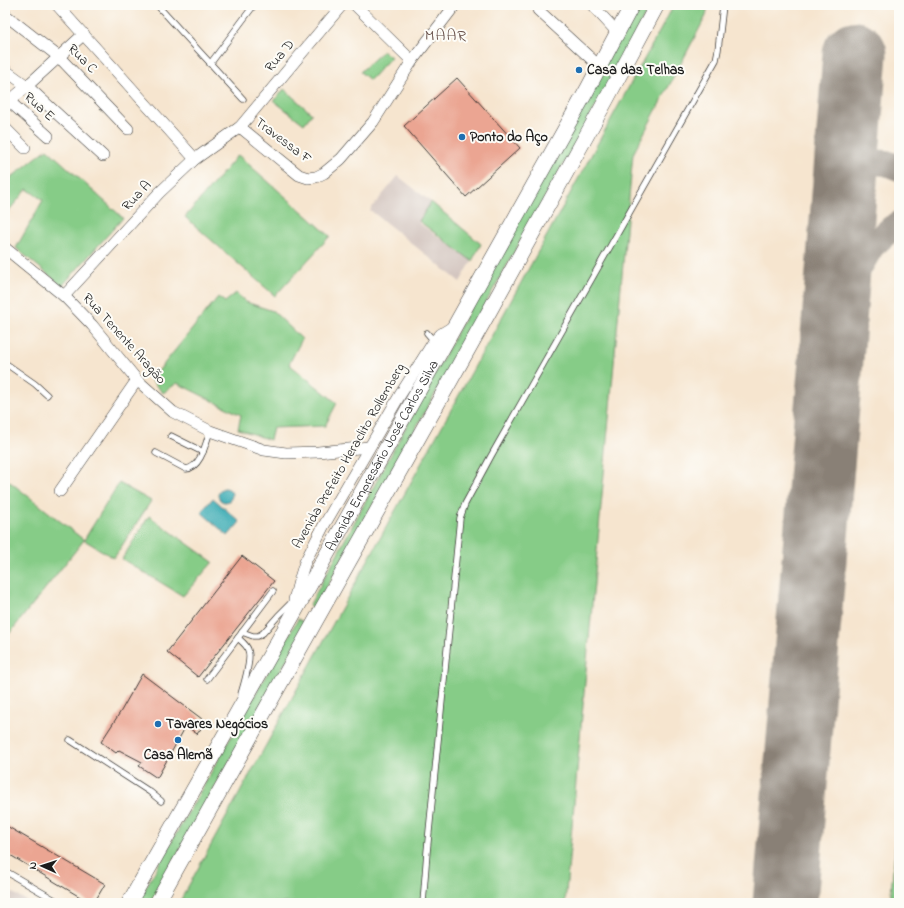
<svg xmlns="http://www.w3.org/2000/svg" width="904" height="908" viewBox="0 0 904 908" font-family="'Indie Flower',sans-serif">
	<style>
		.industrial { fill: #cfc0ba }
		.green { fill: #86cc87; stroke: #517452 }
		.water { fill: #3aabb4; stroke: #2b6468 }
		.lines { fill: none; stroke-linecap: round; stroke-linejoin: round }
		.taxiway { stroke: #898076; stroke-width: 26 }
		.runway { stroke: #898076; stroke-width: 65 }
		.building { fill: #eba592 }
		.lane-casing { stroke: #3d3a37; stroke-width: 7 }
		.street-casing { stroke: #3d3a37; stroke-width: 12 }
		.secondary-casing { stroke: #3d3a37; stroke-width: 16 }
		.lane { stroke: #fff; stroke-width: 5.5 }
		.street { stroke: #fff; stroke-width: 11 }
		.secondary { stroke: #fff; stroke-width: 15 }
		.poi-dot { fill: #1f6fb2; stroke: #fdfcf7; stroke-width: 1.5 }
		.labels { text-anchor: middle; dominant-baseline: central; stroke-width: 4; stroke-linejoin: round; paint-order: stroke }
		.street-label { font-size: 14px; fill: #1c1c1c; stroke: #fdfcf7 }
		.poi-label { font-size: 14px; font-weight: bold; fill: #1c1c1c; stroke: #fdfcf7; text-anchor: start }
		.quarter-label { font-size: 16px; letter-spacing: 1px; fill: #644c45; stroke: #fdfcf7 }
	</style>
	<rect width="100%" height="100%" fill="#fdfcf7"/>
	<filter id="ink" filterUnits="userSpaceOnUse"><feTurbulence type="fractalNoise" baseFrequency=".025" numOctaves="2"/><feDisplacementMap in="SourceGraphic" scale="8" xChannelSelector="R" yChannelSelector="G"/><feConvolveMatrix kernelMatrix="1 2 1 2 8 2 1 2 1" color-interpolation-filters="sRGB"/></filter>
	<filter id="wash" filterUnits="userSpaceOnUse"><feTurbulence type="fractalNoise" baseFrequency=".012" numOctaves="4" result="noise"/><feDisplacementMap in="SourceGraphic" scale="16" xChannelSelector="R" yChannelSelector="G"/><feGaussianBlur stdDeviation="0.9" result="paint"/><feColorMatrix in="noise" values="0 0 0 0 0 0 0 0 0 0 0 0 0 0 0 0 0 1.4 0 .05"/><feComposite in="paint" operator="in"/></filter>
	<g filter="url(#wash)">
		<rect width="100%" height="100%" fill="#f6e5cf"/>
		<g class="industrial">
			<polygon points="398,176 431,202 419,223 472,261 460,282 370,210"/>
			<polygon points="5,888 30,903 5,903"/>
		</g>
		<g class="green">
			<polygon points="637,5 650,5 629,47 314,610 309,606 460,327"/>
			<polygon points="674,5 708,5 706,16 633,154 565,903 179,903"/>
			<polygon points="383,51 391,57 370,80 360,72"/>
			<polygon points="284,89 312,114 304,124 274,101"/>
			<polygon points="47,149 123,218 62,286 16,248 43,200 27,189 5,215 5,178 8,180"/>
			<polygon points="238,155 330,236 275,296 185,217"/>
			<polygon points="431,202 481,244 472,261 419,221"/>
			<polygon points="236,293 246,302 273,311 302,339 289,364 337,403 325,426 273,428 270,440 238,429 241,415 177,383 163,393 151,380 218,297 225,302"/>
			<polygon points="5,478 84,540 119,483 151,501 114,558 84,540 5,639"/>
			<polygon points="149,516 213,562 183,596 122,559"/>
			<polygon points="298,619 307,624 150,903 137,903"/>
			<polygon points="899,807 899,903 890,903"/>
		</g>
		<g class="water">
			<circle cx="225" cy="495" r="7"/>
			<polygon points="213,498 240,522 228,536 201,512"/>
		</g>
		<g class="lines">
			<g class="taxiway">
				<polyline points="843,197 854,176 871,162 886,163 899,168"/>
				<polyline points="831,360 837,325 845,303 859,268 872,246 892,228 899,224"/>
			</g>
			<polyline class="runway" points="785,903 831,360 855,54"/>
		</g>
		<g id="blocks">
			<g class="building">
				<polygon points="457,78 520,148 466,197 404,126"/>
				<polygon points="242,556 274,581 198,677 167,652"/>
				<polygon points="142,674 206,722 197,734 186,726 157,778 139,766 142,762 119,750 116,753 101,742 121,711"/>
				<polygon points="5,825 105,884 94,903 90,903 5,852"/>
			</g>
		</g>
	</g>
	<g filter="url(#ink)">
		<use href="#blocks" fill-opacity="0" stroke="#3d3a37" stroke-width="1"/>
		<g class="lines">
			<g class="lane-casing">
				<g id="lane">
					<polyline points="157,5 243,99"/>
					<polyline points="210,64 254,5"/>
					<polyline points="427,333 434,341"/>
					<polyline points="5,363 35,384 47,395"/>
					<polyline points="171,436 203,452"/>
					<path d="M 156,453 L 186,469 C 201,468 206,442 210,431"/>
					<polyline points="242,632 253,636 258,636 263,633 278,616 294,600"/>
					<path d="M 238,638 C 241,641 247,645 248,650 C 252,658 244,684 241,694"/>
					<polyline points="207,679 273,591"/>
					<polyline points="70,740 150,792 161,801"/>
					<polyline points="5,871 60,903"/>
					<polyline points="423,903 427,852 460,518 465,504 491,456 716,60 718,50 723,5"/>
				</g>
			</g>
			<g class="street-casing">
				<g id="street">
					<polyline points="57,5 195,159"/>
					<polyline points="355,5 412,61"/>
					<polyline points="592,5 617,32"/>
					<polyline points="538,10 599,66"/>
					<polyline points="8,17 59,57 128,129"/>
					<polyline points="5,70 27,86 103,156"/>
					<polyline points="9,101 48,136"/>
					<polyline points="5,105 27,86 84,34"/>
					<polyline points="240,127 299,175 308,178 316,177 324,173 341,159 373,122 412,61 455,5"/>
					<polyline points="5,128 25,148"/>
					<polyline points="5,248 64,296 92,325 137,380 173,412 210,431 264,450 286,453 318,452 369,447"/>
					<polyline points="64,296 159,193 195,159 240,127 342,5"/>
					<polyline points="60,491 137,380"/>
					<polyline points="294,609 294,600 299,581 305,562 323,527 400,395 429,349 434,341 441,334 454,326"/>
				</g>
			</g>
			<g class="secondary-casing">
				<g id="secondary">
					<path id="s1" d="M 129,903 L 294,613 L 587,90 L 632,5"/>
					<polyline points="157,903 490,310 605,102 657,5"/>
				</g>
			</g>
			<use href="#lane" class="lane"/>
			<use href="#street" class="street"/>
			<use href="#secondary" class="secondary"/>
		</g>
	</g>
	<g class="poi-dot">
		<circle cx="579" cy="70" r="4"/>
		<circle cx="462" cy="137" r="4"/>
		<circle cx="158" cy="724" r="4"/>
		<circle cx="178" cy="740" r="4"/>
	</g>
	<g class="labels">
		<g class="street-label">
			<text transform="translate(280 56) rotate(-50)">Rua D</text>
			<text transform="translate(82 59) rotate(45)">Rua C</text>
			<text transform="translate(39 107) rotate(42)">Rua E</text>
			<text transform="translate(283 141) rotate(37)">Travessa F</text>
			<text transform="translate(137 196) rotate(-47)">Rua A</text>
			<text transform="translate(124 339) rotate(48)">Rua Tenente Aragão</text>
			<text stroke="none"><textPath href="#s1" startOffset="514">Avenida Empresário José Carlos Silva</textPath></text>
			<text transform="translate(349 456) rotate(-60)">Avenida Prefeito Heraclito Rollemberg</text>
		</g>
		<g class="poi-label">
			<text x="587" y="70">Casa das Telhas</text>
			<text x="470" y="137">Ponto do Aço</text>
			<text x="166" y="724">Tavares Negócios</text>
			<text x="178" y="755" text-anchor="middle">Casa Alemã</text>
		</g>
		<g class="quarter-label">
			<text x="446" y="36">MAAR</text>
		</g>
	</g>
	<rect width="904" height="908" fill="none" stroke="#fdfcf7" stroke-width="20"/>
	<g transform="translate(42 866) rotate(273)" stroke="#fdfcf7" stroke-width="3" paint-order="stroke">
	<path d="M0-3L7 15L0 10L-7 15Z" fill="#1c1c1c"/>
	<text y="-6" font-size="11" font-weight="bold" text-anchor="middle" fill="#1c1c1c">N</text>
	</g>
</svg>
